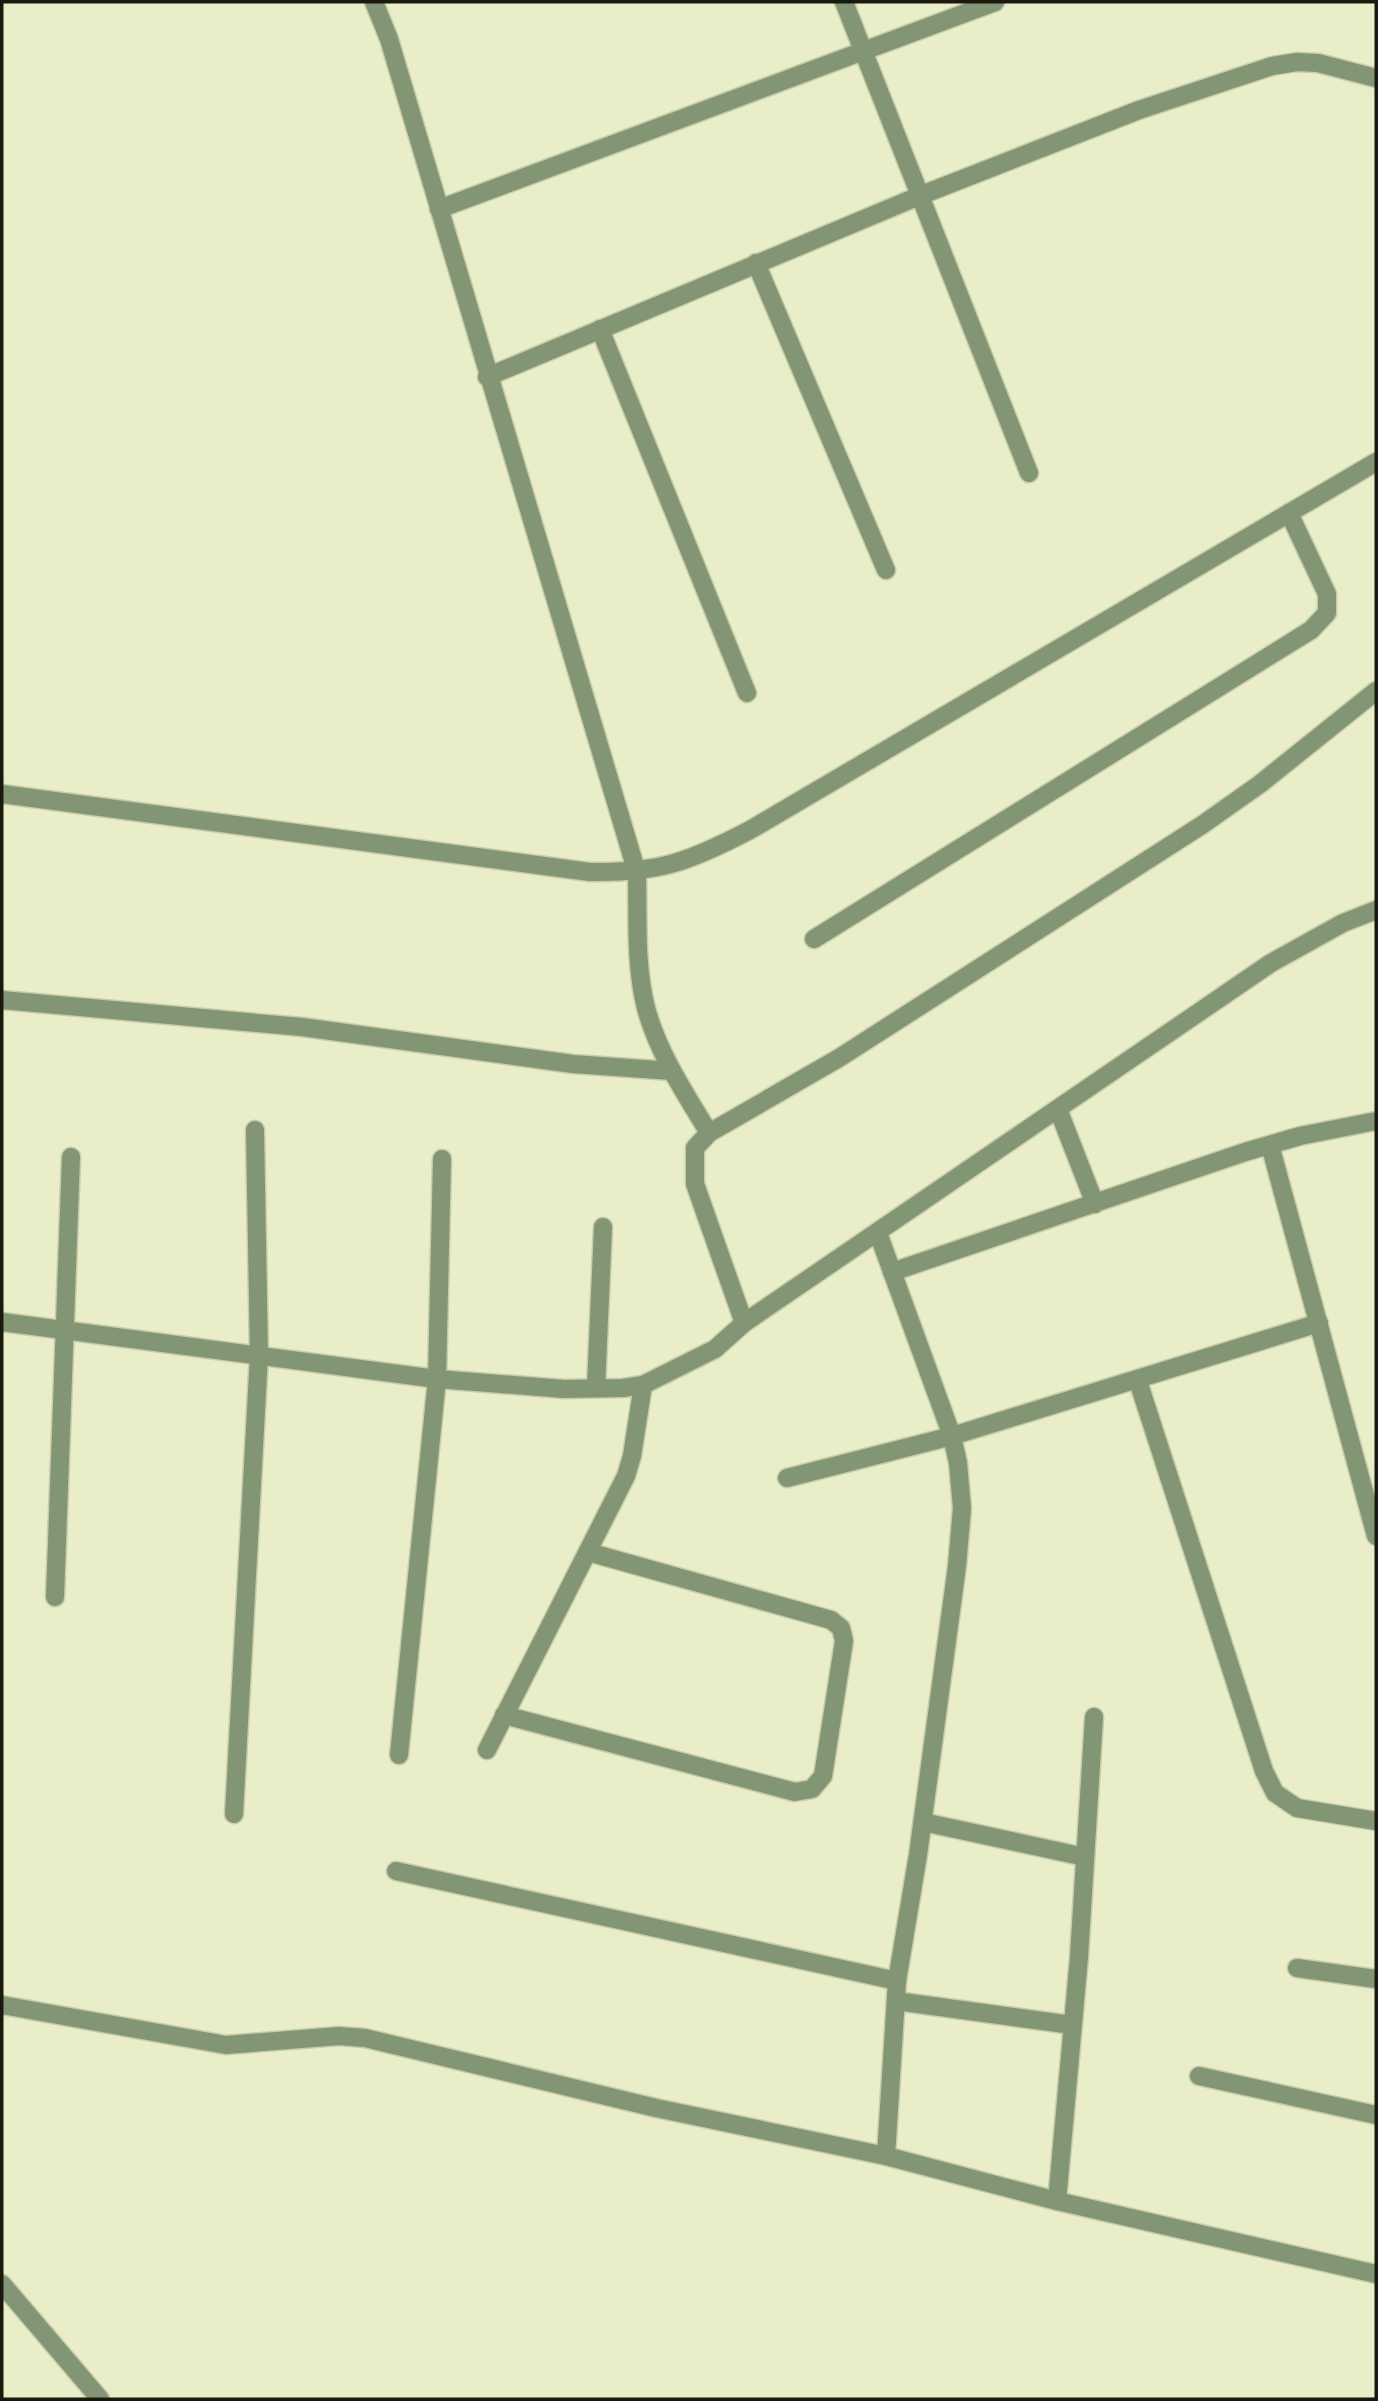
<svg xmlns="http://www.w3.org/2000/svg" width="1378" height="2401" viewBox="0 0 1378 2401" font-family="'Sofia Sans Condensed',sans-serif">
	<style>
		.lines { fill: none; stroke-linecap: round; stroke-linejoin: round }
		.minor-casing { stroke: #c9ccaa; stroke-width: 21 }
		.minor { stroke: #829675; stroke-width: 18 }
	</style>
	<rect width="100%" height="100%" fill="#eaeec8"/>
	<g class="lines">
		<g class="minor-casing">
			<g id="minor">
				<path d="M 374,2 L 389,39 L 637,873 C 638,917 635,965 646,1008 C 658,1053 685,1093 709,1133"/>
				<polyline points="844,2 1029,473"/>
				<polyline points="439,209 995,2"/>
				<polyline points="756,263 886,570"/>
				<polyline points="600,329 747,693"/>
				<polyline points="487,377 919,196 1139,110 1272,66 1297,62 1318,63 1376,78"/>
				<path d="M 2,794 L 590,872 C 659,873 689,862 750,830 L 1376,462"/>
				<polyline points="814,939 1311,630 1327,613 1327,594 1289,513"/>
				<polyline points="2,1000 302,1027 573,1064 672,1071"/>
				<polyline points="1058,1109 1095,1204"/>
				<polyline points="1270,1145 1376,1536"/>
				<polyline points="878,1233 952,1436 958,1463 962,1508 957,1566 918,1855 897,1981 886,2156"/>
				<polyline points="892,1272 1245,1152 1300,1136 1376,1121"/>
				<polyline points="2,1322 437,1379 564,1389 623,1388 643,1385 715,1349 744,1323 1271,963 1343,923 1376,910"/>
				<polyline points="744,1323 695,1184 695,1148 709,1133 839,1058 1202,825 1260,784 1376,691"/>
				<polyline points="1138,1381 1264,1771 1275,1793 1297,1808 1376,1821"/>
				<polyline points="596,1388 603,1227"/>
				<polyline points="787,1478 952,1436 1319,1323"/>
				<polyline points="55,1597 71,1157"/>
				<polyline points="504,1715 795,1792 812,1789 823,1776 844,1641 841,1628 831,1620 588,1552"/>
				<polyline points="487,1750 626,1476 632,1456 643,1385"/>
				<polyline points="399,1755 437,1379 442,1159"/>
				<polyline points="234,1814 259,1355 255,1130"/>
				<polyline points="923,1822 1085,1857"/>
				<polyline points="396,1871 897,1981"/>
				<polyline points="1297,1968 1376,1979"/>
				<polyline points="896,2001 1072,2025"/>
				<polyline points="2,2005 226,2045 339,2036 365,2038 656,2108 886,2156 1057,2201 1376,2274"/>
				<polyline points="1199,2076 1376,2115"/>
				<polyline points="1057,2201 1079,1957 1094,1717"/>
				<polyline points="2,2284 100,2399"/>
			</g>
		</g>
		<use href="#minor" class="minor"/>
	</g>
	<rect width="1378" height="2401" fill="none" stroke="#191a0d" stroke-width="7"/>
</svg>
